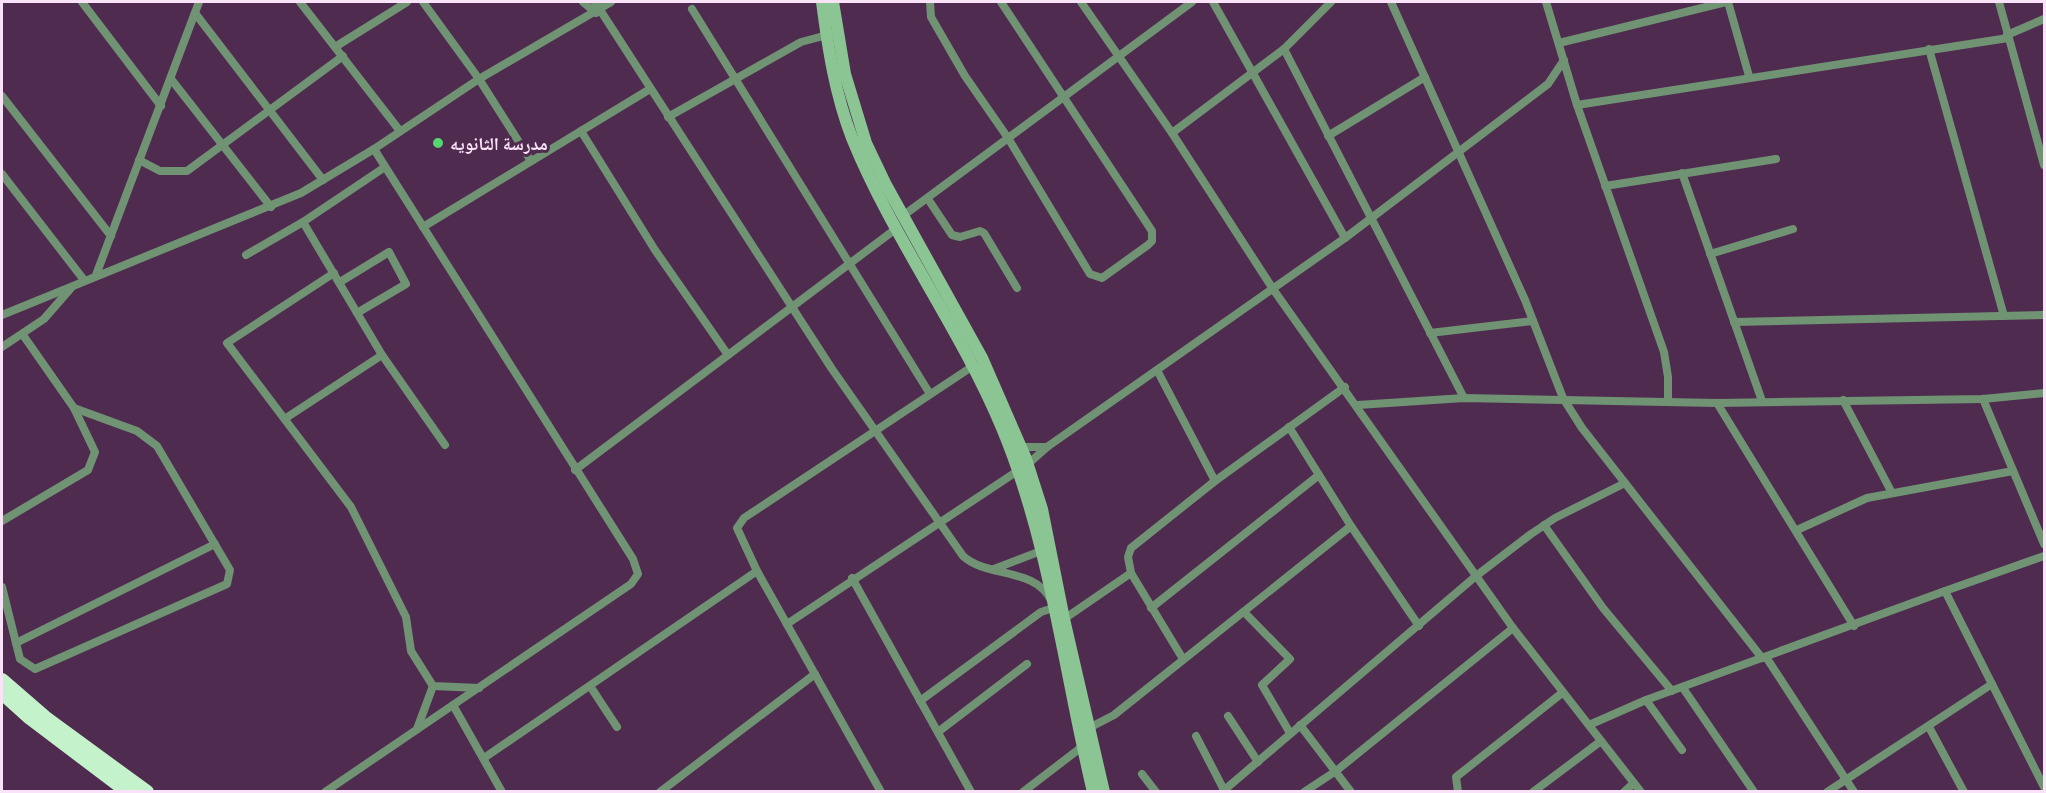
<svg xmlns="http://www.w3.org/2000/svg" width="2046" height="793" viewBox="0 0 2046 793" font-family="Poppins,'Noto Naskh Arabic',sans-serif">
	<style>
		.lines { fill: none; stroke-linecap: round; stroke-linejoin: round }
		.minor { stroke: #709374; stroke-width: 8 }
		.secondary { stroke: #8bc593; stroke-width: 12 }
		.trunk { stroke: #c4f2ca; stroke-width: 14 }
		.poi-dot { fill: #56d671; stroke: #4f2c4f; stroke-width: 2 }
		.labels { text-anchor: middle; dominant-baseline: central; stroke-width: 6; stroke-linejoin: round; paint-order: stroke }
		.poi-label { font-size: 18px; font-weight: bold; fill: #fae3f8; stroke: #4f2c4f; text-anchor: start }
	</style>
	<rect width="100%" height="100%" fill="#4f2c4f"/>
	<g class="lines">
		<g class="minor">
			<polyline points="82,2 161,106"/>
			<polyline points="300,2 400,131"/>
			<polyline points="423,2 479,79 531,161"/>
			<polyline points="583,2 596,13"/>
			<path d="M 595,2 L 832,369 L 963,556 C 987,578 1034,567 1051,600"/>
			<polyline points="930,2 931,17 965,76 1008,138 1090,274 1102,278 1148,245 1152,241 1152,231 1001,2"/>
			<polyline points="1081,2 1172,133 1273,289 1513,628 1641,792"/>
			<polyline points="1213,2 1345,238"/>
			<polyline points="1391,2 1525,300 1563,398 1582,428 1762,658"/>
			<polyline points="1546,2 1577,105 1664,352 1668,377 1668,400"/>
			<polyline points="1728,2 1749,76"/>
			<polyline points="1999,2 2044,165"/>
			<polyline points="692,9 930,394"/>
			<polyline points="195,13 323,180"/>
			<polyline points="2007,35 2044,19"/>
			<polyline points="1559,43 1726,2"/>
			<polyline points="335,47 407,2"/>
			<polyline points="1284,49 1464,398"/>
			<polyline points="1929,49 2004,316"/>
			<polyline points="171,79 271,207"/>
			<polyline points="2,96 111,236"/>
			<polyline points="1577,105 2008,38"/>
			<polyline points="668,117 801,42 831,34"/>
			<polyline points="581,131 655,250 728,355"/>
			<polyline points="1172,133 1284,49 1331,2"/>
			<polyline points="1328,136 1425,77"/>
			<polyline points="139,160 160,171 187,171 343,56"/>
			<polyline points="1682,173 1762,401"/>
			<polyline points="2,174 84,280"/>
			<polyline points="1605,186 1776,159"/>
			<polyline points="928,199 952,235 960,237 980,231 984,233 1017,288"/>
			<polyline points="904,215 1192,2"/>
			<polyline points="303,222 382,355 445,445"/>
			<polyline points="423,227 650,89"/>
			<polyline points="1710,254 1793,229"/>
			<polyline points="246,255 303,222 385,167"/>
			<polyline points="334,273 227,343 351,507 406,617 411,651 433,686 479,688"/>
			<polyline points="96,275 199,2"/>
			<polyline points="340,282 389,252 406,284 357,313"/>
			<polyline points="2,315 301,193 374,149 479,79 611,2"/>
			<polyline points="1734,322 2044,315"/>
			<polyline points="1430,333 1533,321"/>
			<polyline points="2,347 44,319 71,288"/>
			<polyline points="1157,370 1215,481"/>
			<polyline points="1983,399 2044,544"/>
			<polyline points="1843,400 1892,493"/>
			<polyline points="1717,403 1854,626"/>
			<polyline points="1358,405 1464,398 1717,403 1983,399 2044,393"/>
			<polyline points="286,418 382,355"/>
			<polyline points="1289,427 1351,526 1419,626"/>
			<polyline points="1022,447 1047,447"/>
			<polyline points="1028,464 1047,447 1345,238 1548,84 1564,60"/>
			<polyline points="575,470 897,228"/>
			<polyline points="2,521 88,470 95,452 74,408 23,335"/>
			<polyline points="1544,525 1603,608 1672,691"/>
			<polyline points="1797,530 1867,498 2013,471"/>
			<polyline points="994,569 1041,551"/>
			<polyline points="852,578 971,792"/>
			<polyline points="2,587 20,659 35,669 227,584 230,570 157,446 137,431 74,408"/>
			<polyline points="1945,591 2044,556"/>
			<polyline points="1151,608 1319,475"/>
			<polyline points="1244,612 1290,659 1262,685 1290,733"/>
			<polyline points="1064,619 1131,573"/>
			<polyline points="787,624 1019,470"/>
			<polyline points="16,643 215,544"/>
			<polyline points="1766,657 1854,792"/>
			<polyline points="1183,659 1131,573 1128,557 1131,548 1215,481 1345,387"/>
			<polyline points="590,686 617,727"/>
			<polyline points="1683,688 1754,792"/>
			<polyline points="1646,700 1682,750"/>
			<polyline points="920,701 1041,612 1053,608"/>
			<polyline points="453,705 502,792"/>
			<polyline points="1228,716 1258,762"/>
			<polyline points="1300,725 1351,792"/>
			<polyline points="1589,725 1646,700 1945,591 2044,787"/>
			<polyline points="1929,727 1964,792"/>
			<polyline points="1089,728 1114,715 1351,526"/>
			<polyline points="417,729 433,686"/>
			<polyline points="938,732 1027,664"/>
			<polyline points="1196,736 1224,790"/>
			<polyline points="484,758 757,571"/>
			<polyline points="1142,774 1156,792"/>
			<polyline points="325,792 631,584 638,574 633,559 374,149"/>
			<polyline points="660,792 815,674"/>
			<polyline points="881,792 757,571 737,528 744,518 973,366"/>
			<polyline points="1023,792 1083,746"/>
			<polyline points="1222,792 1476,576 1531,534 1555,518 1625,483"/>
			<polyline points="1304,792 1336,771 1513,628"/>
			<polyline points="1458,792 1456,777 1562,693"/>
			<polyline points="1533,792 1601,741"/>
			<polyline points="1624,792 1634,783"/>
			<polyline points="1827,792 1992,684"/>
		</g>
		<g class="secondary">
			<path d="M 822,2 C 828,48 835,94 852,138 C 893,239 960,327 1002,428 C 1050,543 1064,671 1093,792"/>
			<polyline points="833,2 845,74 866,143 886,185 982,358 1026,459 1042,509 1064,619 1104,792"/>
		</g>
		<g class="trunk">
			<polyline points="2,680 47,719 147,792"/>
			<polyline points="2,693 30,718 128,792"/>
		</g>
	</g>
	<circle class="poi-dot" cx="438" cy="143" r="6"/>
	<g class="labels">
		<g class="poi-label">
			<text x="450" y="143">مدرسة الثانويه</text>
		</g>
	</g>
	<rect width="2046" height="793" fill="none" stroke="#fae3f8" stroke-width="6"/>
</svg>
